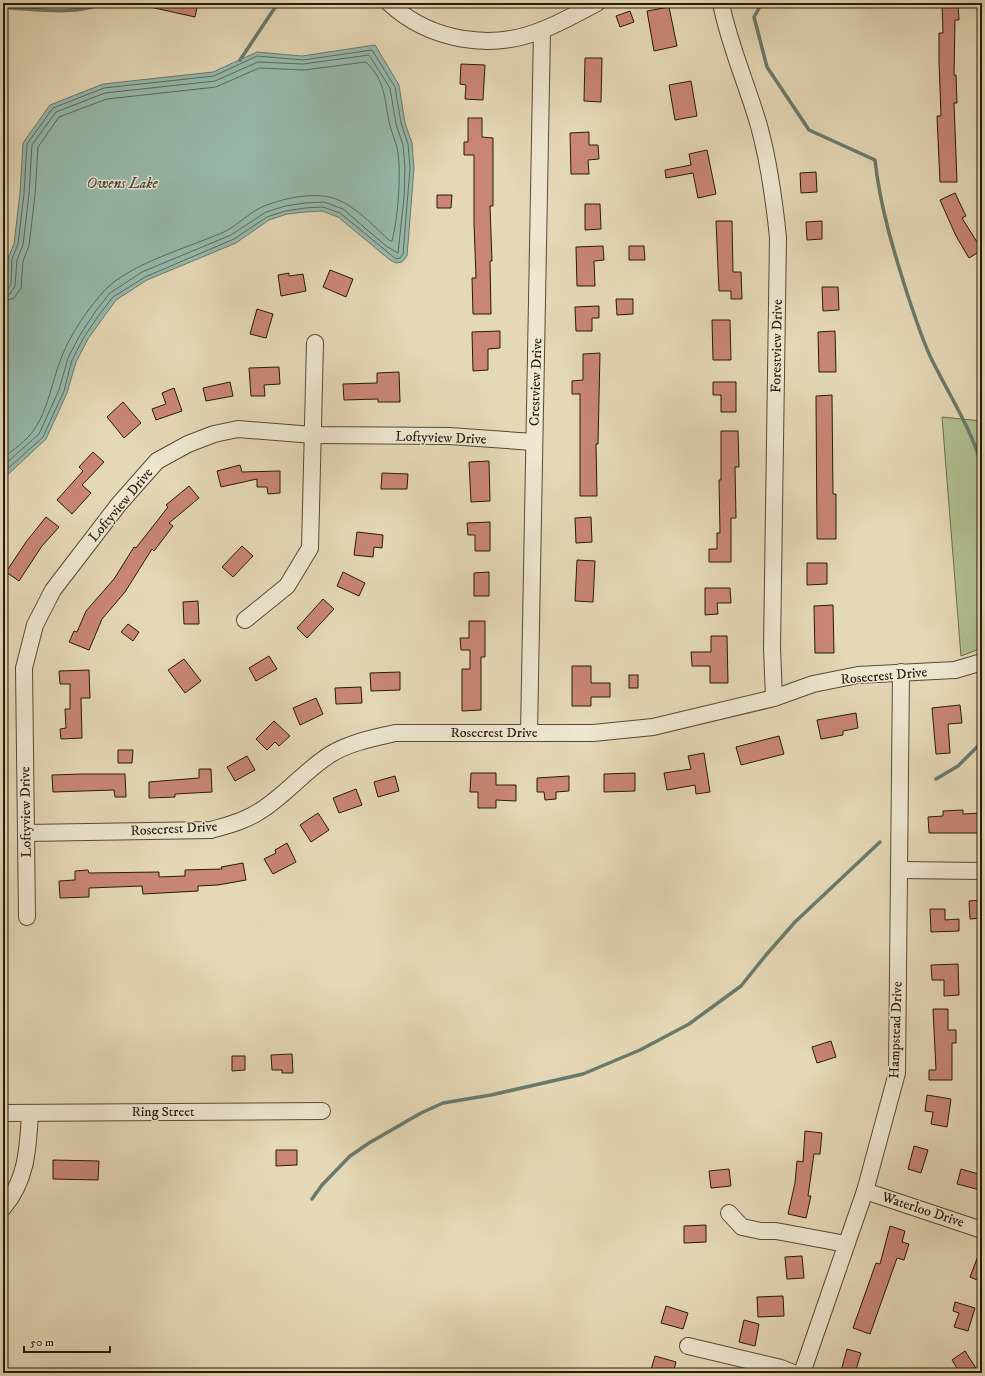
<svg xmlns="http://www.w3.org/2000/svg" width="985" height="1376" viewBox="0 0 985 1376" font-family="'IM FELL DW Pica',serif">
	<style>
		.green { fill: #b1bf90; stroke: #6c6c4e }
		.water { fill: #96baae; stroke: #697a6d }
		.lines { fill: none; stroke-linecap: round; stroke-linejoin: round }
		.shore { stroke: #5e6a5d; stroke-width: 1 }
		.stream { stroke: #697a6d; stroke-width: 3.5 }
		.building { fill: #c98676; stroke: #261a0c }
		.minor-casing { stroke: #564a36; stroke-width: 18 }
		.minor { stroke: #eee6d0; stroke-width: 16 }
		.labels { text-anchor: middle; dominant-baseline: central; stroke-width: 3; stroke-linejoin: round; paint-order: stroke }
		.street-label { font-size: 14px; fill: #261a0c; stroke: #eee6d0 }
		.water-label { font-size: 15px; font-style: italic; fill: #484a3d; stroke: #eee6d0 }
	</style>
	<rect width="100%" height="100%" fill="#e5d8b6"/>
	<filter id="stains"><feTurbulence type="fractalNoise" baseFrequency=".005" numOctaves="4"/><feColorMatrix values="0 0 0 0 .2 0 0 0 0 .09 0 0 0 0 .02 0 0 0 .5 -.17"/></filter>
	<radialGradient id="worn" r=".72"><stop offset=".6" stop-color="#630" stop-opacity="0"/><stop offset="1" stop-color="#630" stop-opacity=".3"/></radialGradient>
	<polygon class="green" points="942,417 982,421 982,648 961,656"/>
	<polygon class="water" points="375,45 399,85 405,123 412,143 414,168 407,256 402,262 396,263 390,260 338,217 322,211 305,212 287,214 269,220 236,243 147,280 116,300 103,318 88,339 76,362 67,393 46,439 3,479 3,289 7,283 8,258 14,244 20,193 23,143 50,105 103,84 213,72 257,52 302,56"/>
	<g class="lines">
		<g class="shore">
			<polyline points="3,291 7,290 11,284 12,259 18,244 24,194 27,144 53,108 104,88 214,76 257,56 303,60 372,50 395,87 401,123 408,144 410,168 403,254 400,258 396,259 340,213 323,207 305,208 285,211 267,217 234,239 145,277 113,297 99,315 84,337 72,360 64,391 43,437 3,473"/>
			<polyline points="3,296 10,294 15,286 17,260 23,245 29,194 32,145 56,112 105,93 215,81 258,62 303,64 369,55 390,88 396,124 403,145 405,168 404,197 398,253 386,246 343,209 324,202 305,203 285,206 266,212 231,235 142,272 110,293 95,312 80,335 68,358 59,390 39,434 3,466"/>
			<path d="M 3,302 L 14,298 L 21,288 L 23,261 L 29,246 L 35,195 L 38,147 L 59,117 L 107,99 L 216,87 L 259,68 L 304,70 L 366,62 C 387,82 384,102 390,126 C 392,133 395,140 397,147 C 402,170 398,218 392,241 L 390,241 C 372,225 349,198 323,196 C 304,194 282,199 264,206 C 250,212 239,224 226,231 C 191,247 130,263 104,291 C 88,309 71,333 62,356 C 52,380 49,408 34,430 C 27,440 13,450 3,458"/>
		</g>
		<g class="stream">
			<path d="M 762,3 L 754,17 L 767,67 L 809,130 L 875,160 C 880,206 893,249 907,293 C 914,314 921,336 930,356 C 948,393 970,426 982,466"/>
			<path d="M 3,4 L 10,8 C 43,10 74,15 105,3"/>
			<polyline points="240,60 274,9 281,3"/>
			<polyline points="936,779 958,766 982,742"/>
			<polyline points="312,1199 322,1185 350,1156 369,1143 421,1113 443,1103 491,1095 583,1074 640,1050 689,1024 741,986 766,955 795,922 880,842"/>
		</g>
	</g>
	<g class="building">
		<polygon points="151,3 198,3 195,17 150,7"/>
		<polygon points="942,3 958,3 959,20 955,20 954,75 956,75 957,103 954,103 957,182 940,182 937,116 941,116 939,61 939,33 943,33"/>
		<polygon points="669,7 677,46 654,51 647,11"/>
		<polygon points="630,11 634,22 620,27 616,16"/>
		<polygon points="585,58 602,58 601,102 584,101"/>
		<polygon points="461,64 485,65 483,100 465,99 466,85 460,84"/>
		<polygon points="691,81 697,116 675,120 669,85"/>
		<polygon points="468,118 482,118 482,137 493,138 493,206 490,206 492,261 490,261 491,314 473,314 472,278 476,278 474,223 474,155 464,155 464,142 468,142"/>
		<polygon points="589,132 589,145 598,145 599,159 588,160 589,174 571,174 570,133"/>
		<polygon points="707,150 716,194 698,198 693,173 666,178 665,170 691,165 689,154"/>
		<polygon points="816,172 817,192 801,193 800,173"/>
		<polygon points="955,193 966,216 962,218 982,250 969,258 956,236 940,200"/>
		<polygon points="437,195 452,195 451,208 437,208"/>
		<polygon points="585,204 600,204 601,229 585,230"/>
		<polygon points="716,221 732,221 733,272 741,272 742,299 731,299 731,291 719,291"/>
		<polygon points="822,221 822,239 807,240 806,222"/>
		<polygon points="603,246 604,260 594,261 595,286 577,286 576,247"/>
		<polygon points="629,246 644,246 645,260 629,260"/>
		<polygon points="330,270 353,279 346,297 323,287"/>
		<polygon points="289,273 289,276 303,274 306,291 281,296 278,275"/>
		<polygon points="822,287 838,287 839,310 823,311"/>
		<polygon points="616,299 633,299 633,314 617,315"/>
		<polygon points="599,306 599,318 592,318 592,331 576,331 575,307"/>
		<polygon points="257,309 273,314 266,338 250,334"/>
		<polygon points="712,320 730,320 731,360 713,360"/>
		<polygon points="500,331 500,348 488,349 488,370 473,371 472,332"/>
		<polygon points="835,331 836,372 819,372 818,332"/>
		<polygon points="600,353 598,444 596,444 597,496 580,496 580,394 572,394 572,381 583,380 583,354"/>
		<polygon points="279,367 280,384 264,385 265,396 251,396 249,368"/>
		<polygon points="399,372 400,402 378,402 378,399 344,400 343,384 377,383 377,373"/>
		<polygon points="230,382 233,396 206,401 203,388"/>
		<polygon points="713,382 736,382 736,412 721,412 721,395 713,395"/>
		<polygon points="174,388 182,411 156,420 152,409 166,404 162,393"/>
		<polygon points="832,395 833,494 836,494 836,539 817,539 816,396"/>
		<polygon points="123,402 141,423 124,438 107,417"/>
		<polygon points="721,431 738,431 739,467 735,467 736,518 731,518 731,562 709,562 709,549 717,549 717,533 720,533 719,480 721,480"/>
		<polygon points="93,452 104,462 82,485 91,493 72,514 57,500 83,471 79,467"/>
		<polygon points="489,461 490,501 471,502 469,462"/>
		<polygon points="240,465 242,472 280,471 280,493 268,494 267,487 257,487 257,479 221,487 217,471"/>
		<polygon points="382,473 408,474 407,489 381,489"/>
		<polygon points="189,486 199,498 169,523 173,526 154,551 152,549 125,592 102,619 89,650 69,642 74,631 77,632 86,611 114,579 134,547 136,548 168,507 166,505"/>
		<polygon points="46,517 59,527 42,546 19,581 6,572 26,542"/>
		<polygon points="591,517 592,542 576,543 575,518"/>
		<polygon points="490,522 490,551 475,551 475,535 468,535 467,523"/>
		<polygon points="357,532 383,535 382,548 374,547 373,557 354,555"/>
		<polygon points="242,546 253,556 233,577 222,567"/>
		<polygon points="577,560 595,561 593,602 575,601"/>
		<polygon points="807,563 827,563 827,584 807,585"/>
		<polygon points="343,572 365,583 359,596 337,586"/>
		<polygon points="489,572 489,596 474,596 474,573"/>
		<polygon points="705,588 730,588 731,603 717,603 718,614 705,615"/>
		<polygon points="323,599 334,609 307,638 297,628"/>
		<polygon points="198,601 199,624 184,624 183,602"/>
		<polygon points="833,605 834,653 815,653 814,606"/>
		<polygon points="469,621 485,621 485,657 481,657 481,710 462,711 462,669 470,669 470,650 461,650 460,638 469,638"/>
		<polygon points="128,624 139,632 133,641 121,632"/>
		<polygon points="711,636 727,636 728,683 710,683 710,666 692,666 691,652 711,652"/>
		<polygon points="269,656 277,669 256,681 249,668"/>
		<polygon points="184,659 201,681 185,693 168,670"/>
		<polygon points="572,666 591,666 591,683 610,683 610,697 591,697 591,706 572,706"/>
		<polygon points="89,670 90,698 81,698 82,738 61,739 60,729 66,728 65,709 70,709 70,684 60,684 59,671"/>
		<polygon points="400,672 400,690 371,691 370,673"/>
		<rect x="629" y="675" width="9" height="13"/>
		<polygon points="361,687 362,703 336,704 335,688"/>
		<polygon points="316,698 323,714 300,725 293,708"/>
		<polygon points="960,705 962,723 948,724 950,753 936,754 932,708"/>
		<polygon points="856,713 858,728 843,731 843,735 821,739 817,720"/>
		<polygon points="274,721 290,736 279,746 275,742 267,750 256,739"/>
		<polygon points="779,736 784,754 741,765 736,747"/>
		<polygon points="118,750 133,750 132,763 118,763"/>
		<polygon points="704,753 710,792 696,794 695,785 667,790 664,773 691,769 688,756"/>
		<polygon points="247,756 255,770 235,781 227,767"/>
		<polygon points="199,769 211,769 212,792 175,794 175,797 149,798 149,782 199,778"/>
		<polygon points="471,773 496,773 496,785 516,785 516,801 496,800 496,808 478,808 478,792 470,792"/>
		<polygon points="635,773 635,791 604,792 604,774"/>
		<polygon points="81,774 125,774 126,797 115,797 114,790 53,792 52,775"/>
		<polygon points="395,776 399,791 378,797 374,782"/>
		<polygon points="569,776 569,791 556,792 556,799 545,800 544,792 537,792 537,778"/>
		<polygon points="356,789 362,805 339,813 333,798"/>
		<polygon points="963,810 963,814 982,813 982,833 929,833 928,817 943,816 943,811"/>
		<polygon points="318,813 329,830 311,842 300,825"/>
		<polygon points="287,843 296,862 273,874 264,859 276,853 275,850"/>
		<polygon points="243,863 246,880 218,885 198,886 198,891 143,894 142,886 89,888 89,897 60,898 59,881 75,880 75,871 88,870 89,873 159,872 159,877 185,876 185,870 222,869 221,867"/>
		<polygon points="982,900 982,918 970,919 969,901"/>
		<polygon points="930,909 945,909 945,920 959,919 959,931 931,932"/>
		<polygon points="958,964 959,995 944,996 944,980 932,980 931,965"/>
		<polygon points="933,1009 948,1009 948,1030 956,1030 956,1043 952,1043 952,1080 929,1080 929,1070 936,1070"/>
		<polygon points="831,1041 836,1057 817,1063 812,1047"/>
		<polygon points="292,1054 293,1073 282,1073 282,1070 272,1070 271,1055"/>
		<polygon points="232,1056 245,1056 245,1070 232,1071"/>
		<polygon points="927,1095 951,1099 947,1127 931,1124 933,1112 925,1111"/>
		<polygon points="805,1131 822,1133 820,1154 814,1154 808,1196 811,1196 806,1218 788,1214 795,1183 797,1161 803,1162"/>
		<polygon points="914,1146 928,1150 921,1173 908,1169"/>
		<polygon points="276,1150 297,1150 297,1165 276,1166"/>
		<polygon points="53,1160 99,1161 98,1180 53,1179"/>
		<polygon points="729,1169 731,1186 711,1188 709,1171"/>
		<polygon points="961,1169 982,1175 980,1190 957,1184"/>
		<polygon points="706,1225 706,1242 684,1243 684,1226"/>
		<polygon points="890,1226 905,1231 902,1242 909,1244 904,1260 897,1258 870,1334 853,1328 876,1263 880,1264"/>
		<polygon points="981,1248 982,1249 982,1282 970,1277"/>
		<polygon points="802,1256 804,1278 787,1279 785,1257"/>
		<polygon points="783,1296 784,1316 758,1317 757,1297"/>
		<polygon points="955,1302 975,1308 968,1331 954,1327 959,1313 953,1311"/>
		<polygon points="666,1306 688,1313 683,1329 661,1323"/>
		<polygon points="744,1320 759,1324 755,1346 739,1342"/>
		<polygon points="847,1349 861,1353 855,1373 841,1371"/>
		<polygon points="965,1351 979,1373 960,1373 952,1360"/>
		<polygon points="655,1356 676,1362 673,1373 650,1373"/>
	</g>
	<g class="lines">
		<g class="minor-casing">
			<g id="minor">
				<path d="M 389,3 C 430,41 491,51 542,30 C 561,23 579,12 597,3"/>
				<path d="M 721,3 C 729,45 747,84 759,126 C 769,162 774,199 778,237 L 772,648 L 774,698"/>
				<polyline points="245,620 287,586 310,548 315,343"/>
				<path d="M 529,733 C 533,499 539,265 542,30"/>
				<path d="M 26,833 L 211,830 C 228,825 245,821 260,811 C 286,795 305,770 331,754 C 351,742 374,738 395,733 L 593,733 L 653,727 L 774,698 L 813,684 L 858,675 L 955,670 L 982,662"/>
				<polyline points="899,870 982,871"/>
				<polyline points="27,917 24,668 35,625 53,590 119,504 157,461 188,444 214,434 238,429 313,435 449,436 534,442"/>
				<polyline points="3,1113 322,1111"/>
				<polyline points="865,1191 982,1230"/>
				<path d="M 3,1208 C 27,1180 28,1148 30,1113"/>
				<polyline points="729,1213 742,1227 761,1231 776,1231 846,1244"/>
				<polyline points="688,1346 781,1368 793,1373"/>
				<polyline points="802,1373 865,1191 897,1073 901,672"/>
			</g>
		</g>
		<use href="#minor" class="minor"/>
	</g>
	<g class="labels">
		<g class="street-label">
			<text transform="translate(777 346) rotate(-89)">Forestview Drive</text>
			<text transform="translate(536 382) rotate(-88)">Crestview Drive</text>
			<text transform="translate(441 438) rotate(2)">Loftyview Drive</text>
			<text transform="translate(121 505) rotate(-50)">Loftyview Drive</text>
			<text transform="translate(884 676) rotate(-5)">Rosecrest Drive</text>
			<text x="494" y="733">Rosecrest Drive</text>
			<text transform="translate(26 812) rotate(-91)">Loftyview Drive</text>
			<text transform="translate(174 829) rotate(-3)">Rosecrest Drive</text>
			<text transform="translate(896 1030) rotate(-88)">Hampstead Drive</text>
			<text x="163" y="1112">Ring Street</text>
			<text transform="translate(923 1210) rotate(18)">Waterloo Drive</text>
		</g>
		<g class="water-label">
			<text x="122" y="183">Owens Lake</text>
		</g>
	</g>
	<rect width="985" height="1376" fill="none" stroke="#e5d8b6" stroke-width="16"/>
	<rect x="4" y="4" width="977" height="1368" fill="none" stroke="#261a0c" stroke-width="2"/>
	<rect x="8" y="8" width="969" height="1360" fill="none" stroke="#261a0c"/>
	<path d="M24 1346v6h86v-6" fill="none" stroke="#261a0c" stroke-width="2"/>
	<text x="30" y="1346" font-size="12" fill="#261a0c" stroke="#eee6d0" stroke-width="3" paint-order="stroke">50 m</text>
	<rect width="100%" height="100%" filter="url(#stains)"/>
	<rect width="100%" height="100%" fill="url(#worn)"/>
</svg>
